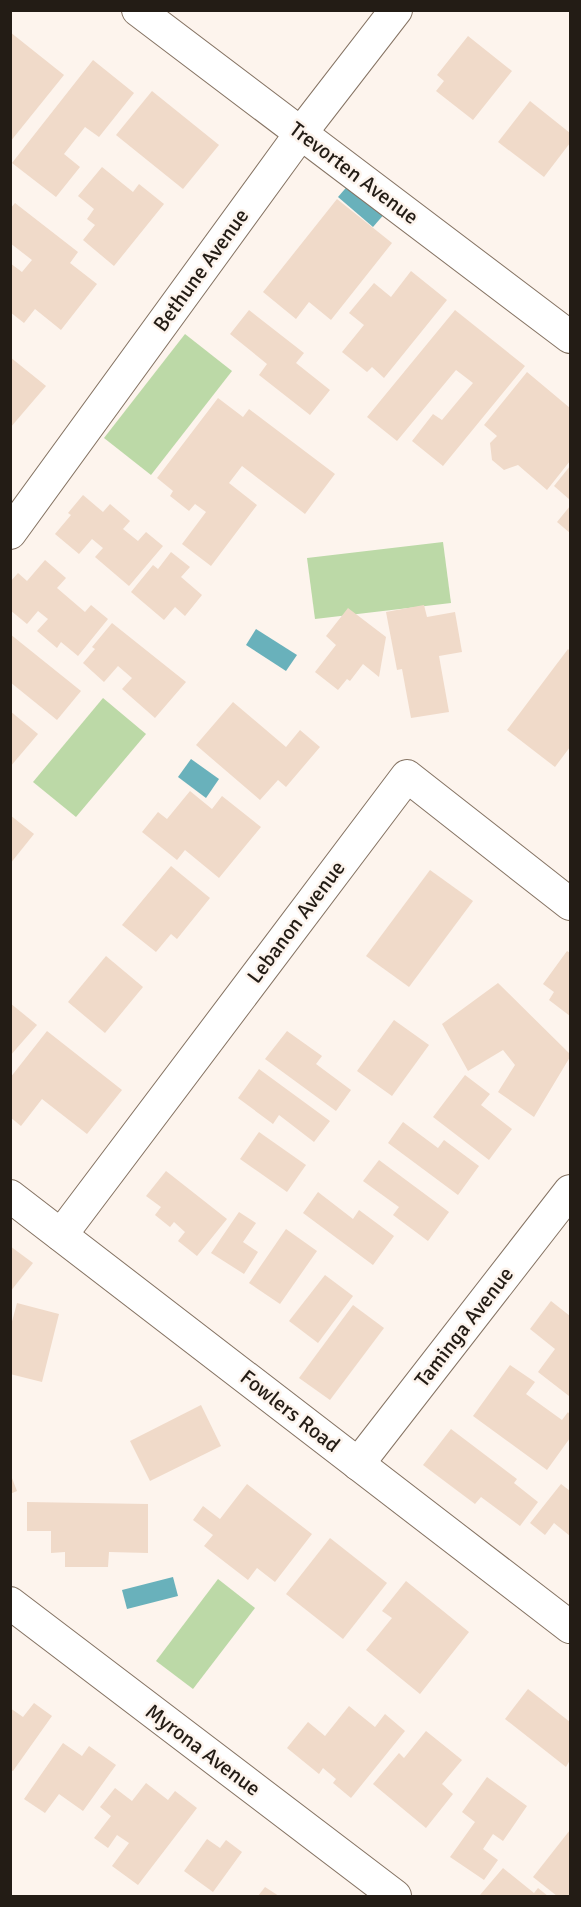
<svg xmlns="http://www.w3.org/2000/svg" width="581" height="1907" viewBox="0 0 581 1907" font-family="Signika,sans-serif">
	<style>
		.green { fill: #bcd9a7 }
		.water { fill: #69b1bb }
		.building { fill: #f0dac9 }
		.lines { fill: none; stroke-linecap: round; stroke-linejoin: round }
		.minor-casing { stroke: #857363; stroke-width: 34 }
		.minor { stroke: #fff; stroke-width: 32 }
		.labels { text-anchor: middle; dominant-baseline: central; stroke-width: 5; stroke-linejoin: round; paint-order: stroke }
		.street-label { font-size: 21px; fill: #231c15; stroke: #fdf4ed }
	</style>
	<rect width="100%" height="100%" fill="#fdf4ed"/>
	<g class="green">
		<polygon points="185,334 232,371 151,475 104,438"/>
		<polygon points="443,542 451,603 315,619 307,558"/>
		<polygon points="103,698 146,734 76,817 33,782"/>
		<polygon points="218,1579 255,1608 193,1689 156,1661"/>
	</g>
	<g class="water">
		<polygon points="351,182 386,212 373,227 338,197"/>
		<polygon points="256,629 297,655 286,671 246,645"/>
		<polygon points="191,759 219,779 206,798 178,777"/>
		<polygon points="173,1577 178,1596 127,1609 122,1590"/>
	</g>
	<g class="building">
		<polygon points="10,32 64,75 10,142"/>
		<polygon points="468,36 512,71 473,120 436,91 444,81 437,75"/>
		<polygon points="93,60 134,93 99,137 85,127 64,154 80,167 56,197 12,163"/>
		<polygon points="152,91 219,145 183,189 116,135"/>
		<polygon points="530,101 570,133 570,143 544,177 498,142"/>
		<polygon points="102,167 133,192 139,184 164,204 114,266 83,240 95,225 87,219 94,209 78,196"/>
		<polygon points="337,199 392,243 331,320 309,302 296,319 263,292"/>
		<polygon points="15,203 78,252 70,263 97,284 61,330 35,309 24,323 10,312 10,263 22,272 32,260 10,243 10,209"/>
		<polygon points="411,271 447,300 384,378 372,367 367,372 342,352 364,325 349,313 374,283 391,297"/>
		<polygon points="249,310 304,353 296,363 330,390 310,415 259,375 267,364 230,334"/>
		<polygon points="455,310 525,366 443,466 412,441 433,414 442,420 473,383 456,370 397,441 367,417"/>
		<polygon points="10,357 46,386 10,428"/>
		<polygon points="527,372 570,408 570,461 547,490 518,465 504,470 492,460 490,443 497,436 484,425"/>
		<polygon points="218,398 243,417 249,409 335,474 305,514 242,466 229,483 257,505 211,566 182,544 206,512 195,504 189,511 170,496 173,491 157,478"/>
		<polygon points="570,466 570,500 554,486"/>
		<polygon points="83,495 103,512 110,504 130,521 123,529 138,541 146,532 163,546 129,586 95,557 103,548 92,539 79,554 55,534 71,515 68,513"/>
		<polygon points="570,506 570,533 557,522"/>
		<polygon points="171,552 190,567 181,577 202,595 185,616 175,607 164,620 131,592 153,565 158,569"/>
		<polygon points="45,560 66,578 57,588 85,612 91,605 108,619 78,656 61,642 57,648 37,631 48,619 38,611 27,624 10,610 10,582 18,573 27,581"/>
		<polygon points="424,605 427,617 455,612 462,652 439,656 449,712 411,718 402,669 397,670 386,612"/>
		<polygon points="348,608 386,637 379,677 363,664 350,681 347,679 338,690 315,672 336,645 326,636"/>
		<polygon points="112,623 186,682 155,718 122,689 132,678 118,666 104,682 83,663 95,649 92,647"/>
		<polygon points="10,634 81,691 57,720 10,682"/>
		<polygon points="568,649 570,651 570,747 555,767 507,730"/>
		<polygon points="233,702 286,747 300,730 320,747 286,787 278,780 260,800 196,745"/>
		<polygon points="10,711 38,734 10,767"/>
		<polygon points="190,791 212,809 222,796 261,827 219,878 185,850 177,860 142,832 158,812 167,819"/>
		<polygon points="10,815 34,834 10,864"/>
		<polygon points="171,866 210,898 177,939 171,934 156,952 122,925"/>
		<polygon points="430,870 473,901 409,987 366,956"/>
		<polygon points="567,951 570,953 570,1016 549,1000 554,992 543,984"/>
		<polygon points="106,956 143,987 105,1033 68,1002"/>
		<polygon points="498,983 570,1054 570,1057 534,1117 498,1092 515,1065 503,1050 468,1071 442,1024"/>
		<polygon points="10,1003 37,1025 10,1056"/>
		<polygon points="394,1020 429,1045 392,1096 357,1071"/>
		<polygon points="47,1031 122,1090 87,1134 42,1099 21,1126 10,1117 10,1078"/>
		<polygon points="287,1031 322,1056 316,1064 351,1090 336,1111 265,1059"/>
		<polygon points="259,1069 330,1121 314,1142 279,1115 273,1124 238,1098"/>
		<polygon points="465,1075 490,1094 481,1105 512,1129 489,1160 433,1117"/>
		<polygon points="403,1122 438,1148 444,1140 479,1166 458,1195 388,1143"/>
		<polygon points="259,1132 306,1165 287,1192 240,1159"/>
		<polygon points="379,1160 449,1212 428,1241 393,1215 399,1207 363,1181"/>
		<polygon points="166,1171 227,1219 197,1256 178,1241 185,1232 174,1222 170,1227 155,1215 161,1207 146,1196"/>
		<polygon points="318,1192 353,1219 359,1210 394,1236 373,1265 303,1213"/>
		<polygon points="239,1212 256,1223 243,1242 258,1252 244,1274 211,1253"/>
		<polygon points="286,1229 317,1251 280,1304 249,1283"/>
		<polygon points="10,1246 33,1263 10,1292"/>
		<polygon points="325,1275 353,1296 318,1343 289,1321"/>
		<polygon points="551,1301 570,1316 570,1394 569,1396 538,1372 555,1349 530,1329"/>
		<polygon points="17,1303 59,1314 42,1382 10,1374 10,1329"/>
		<polygon points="353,1305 384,1328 330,1400 299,1378"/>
		<polygon points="510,1365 535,1382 526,1394 562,1420 568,1412 570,1415 570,1438 547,1470 473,1416"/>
		<polygon points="201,1405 221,1446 150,1481 130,1441"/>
		<polygon points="451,1429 517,1479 514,1483 538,1502 520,1526 481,1497 475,1504 423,1465"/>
		<polygon points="10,1473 17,1491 10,1494"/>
		<polygon points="247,1484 312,1534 275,1582 257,1568 248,1580 204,1546 213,1535 193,1520 203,1506 220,1519"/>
		<polygon points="561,1484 570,1491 570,1536 554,1523 545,1535 530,1523"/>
		<polygon points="27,1502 148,1504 148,1553 109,1552 108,1567 65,1567 65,1552 51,1553 51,1531 27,1531"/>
		<polygon points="330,1538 387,1583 343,1639 286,1594"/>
		<polygon points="406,1581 469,1632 420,1694 366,1650 392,1618 382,1611"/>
		<polygon points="528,1689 570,1722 570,1760 566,1767 505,1719"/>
		<polygon points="34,1703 52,1716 13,1771 10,1770 10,1708 23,1717"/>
		<polygon points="349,1706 375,1727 385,1714 405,1731 351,1798 333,1783 336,1779 323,1768 319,1774 287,1748 308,1722 325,1736"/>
		<polygon points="426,1731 462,1760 442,1784 453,1794 426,1828 373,1784 399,1753 404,1758"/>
		<polygon points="63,1743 82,1756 89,1746 116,1765 83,1811 59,1794 45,1813 24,1799"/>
		<polygon points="487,1777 527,1806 503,1841 493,1834 483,1849 498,1860 484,1880 450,1857 475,1822 462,1812"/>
		<polygon points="146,1783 168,1800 175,1791 197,1808 138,1885 112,1866 129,1843 117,1835 108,1848 94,1838 111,1816 100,1807 115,1788 132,1801"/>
		<polygon points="570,1830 570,1896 557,1896 533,1877"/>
		<polygon points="207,1839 220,1848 226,1840 242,1852 213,1892 184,1871"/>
		<polygon points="503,1868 534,1893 538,1888 548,1896 482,1896 480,1895"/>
		<polygon points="265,1887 279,1896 258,1896"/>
	</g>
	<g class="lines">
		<g class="minor-casing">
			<g id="minor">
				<polyline points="138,10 570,337"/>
				<polyline points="10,533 301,133 396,10"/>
				<polyline points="10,1196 570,1627"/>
				<polyline points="61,1235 407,776 570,904"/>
				<polyline points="358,1464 570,1191"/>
				<polyline points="10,1603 395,1896"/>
			</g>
		</g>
		<use href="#minor" class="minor"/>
	</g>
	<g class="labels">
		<g class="street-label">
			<text transform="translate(354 173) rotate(37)">Trevorten Avenue</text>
			<text transform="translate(201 270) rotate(-54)">Bethune Avenue</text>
			<text transform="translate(296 922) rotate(-53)">Lebanon Avenue</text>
			<text transform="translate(464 1327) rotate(-52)">Taminga Avenue</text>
			<text transform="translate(290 1411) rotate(38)">Fowlers Road</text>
			<text transform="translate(203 1750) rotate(37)">Myrona Avenue</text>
		</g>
	</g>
	<rect width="581" height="1907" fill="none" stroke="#231c15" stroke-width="24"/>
</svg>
